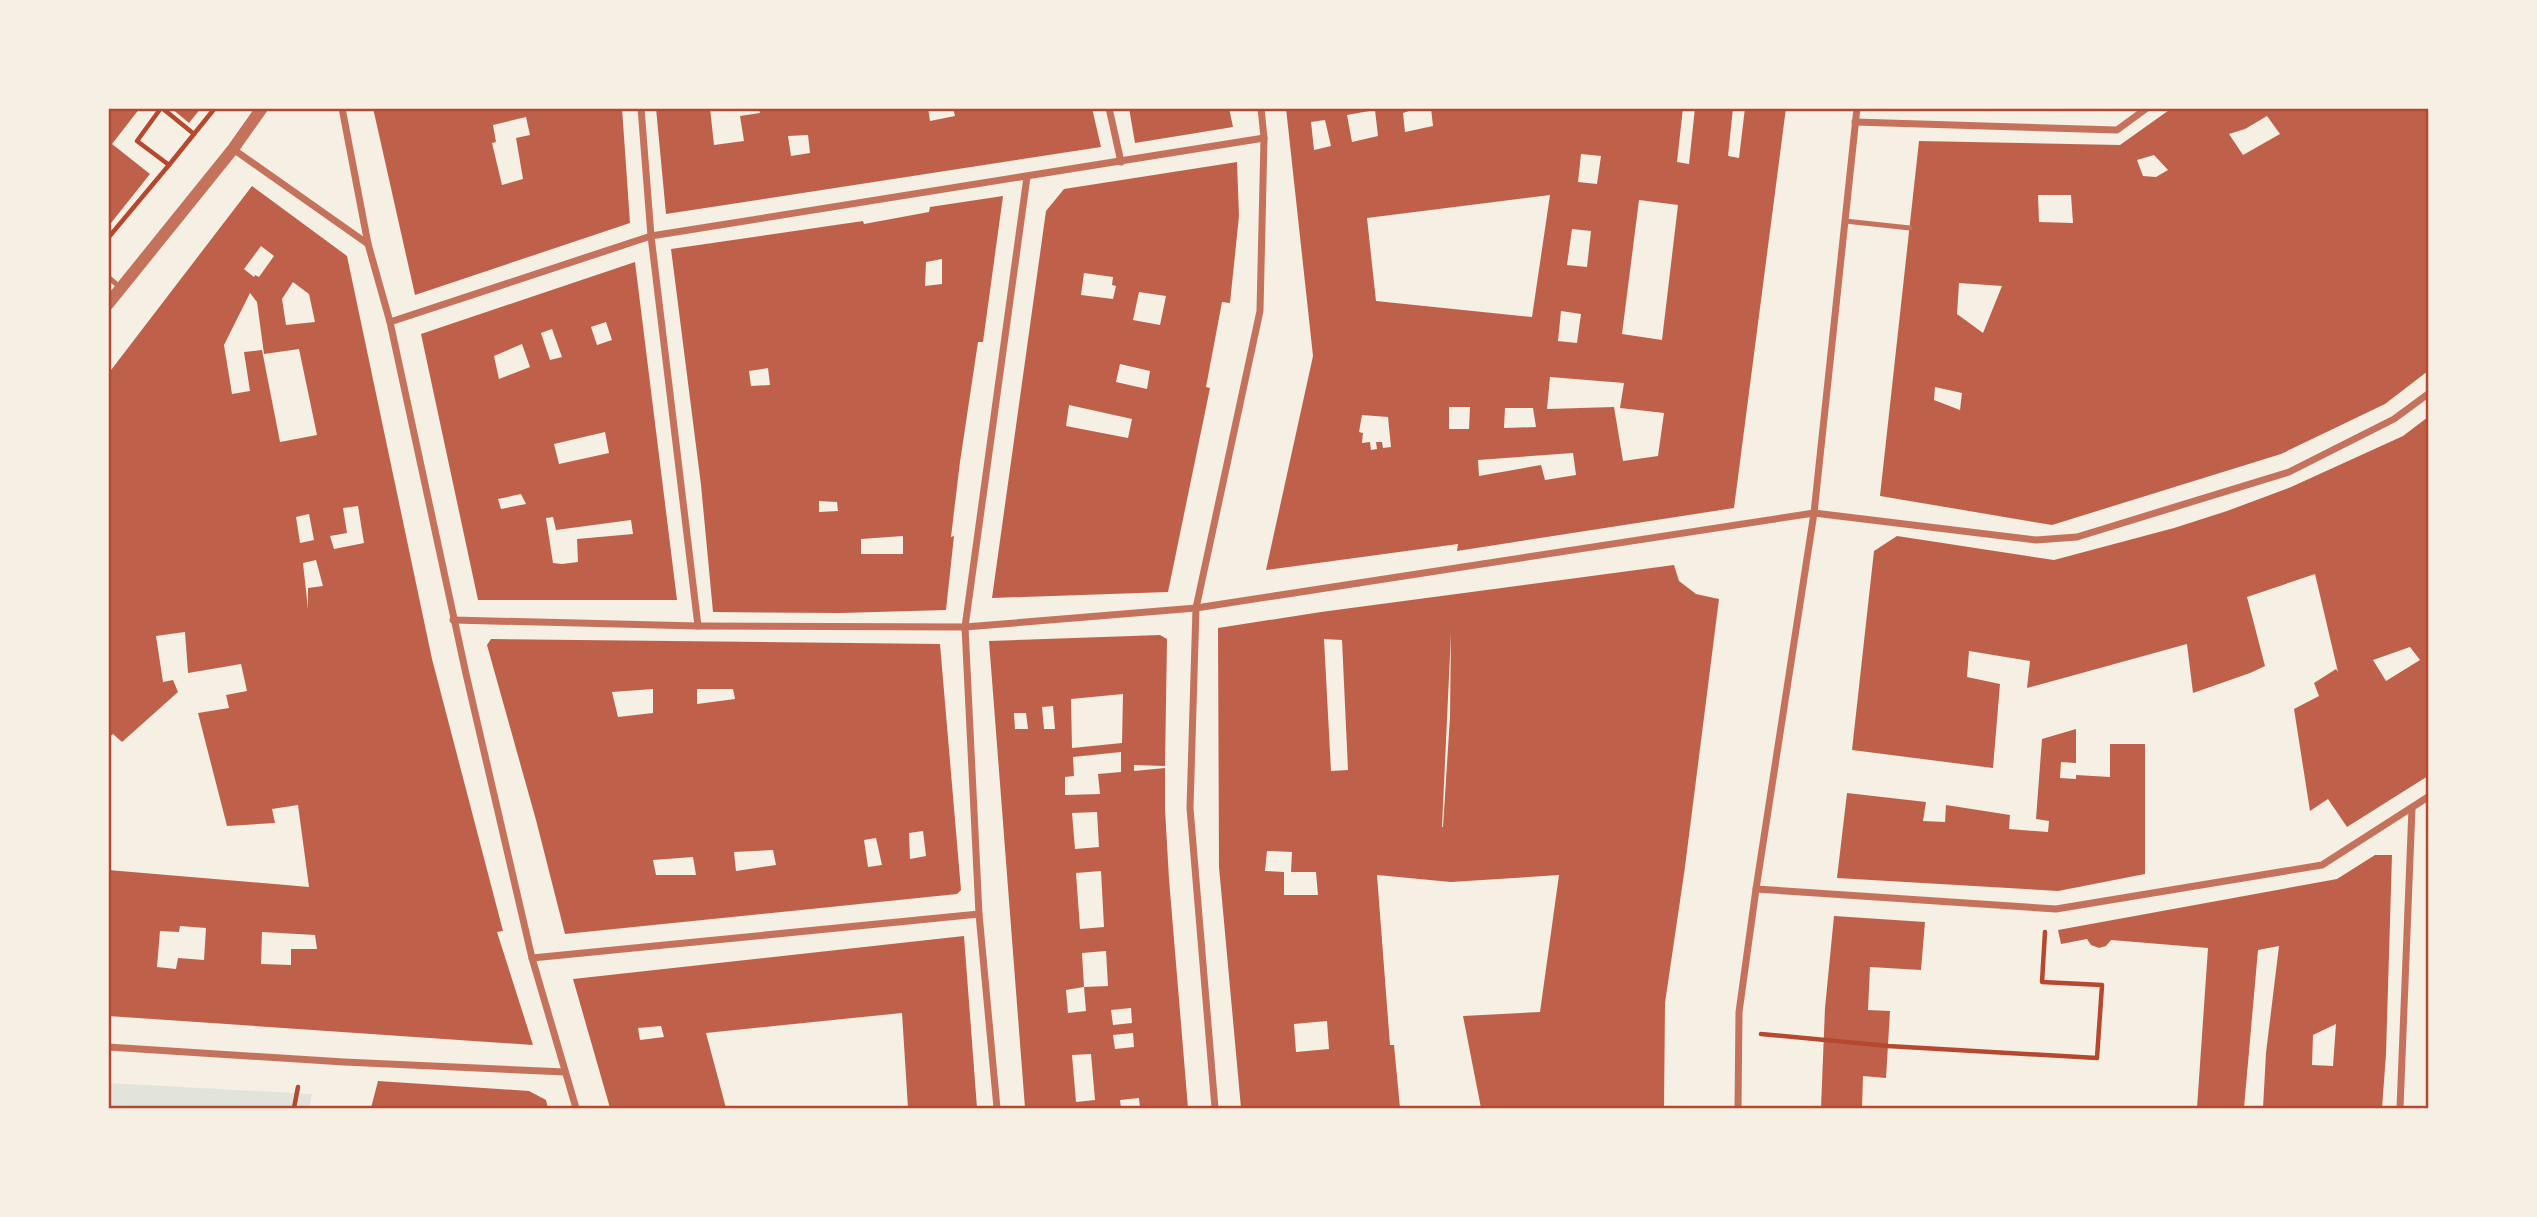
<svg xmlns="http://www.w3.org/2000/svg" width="2537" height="1217" viewBox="0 0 2537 1217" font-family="Ubuntu,sans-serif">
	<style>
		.green { fill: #e2e4dc }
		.building { fill: #bf614a; fill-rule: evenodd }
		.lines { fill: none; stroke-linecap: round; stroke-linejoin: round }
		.path { stroke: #b5482f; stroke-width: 4.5 }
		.service { stroke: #c5725c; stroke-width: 5 }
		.minor { stroke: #c5725c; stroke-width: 7 }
		.tertiary { stroke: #c5725c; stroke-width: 12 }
		.neatline { fill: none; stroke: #b5482f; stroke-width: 2.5 }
	</style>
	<rect width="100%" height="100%" fill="#f6efe4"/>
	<polygon class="green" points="108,1083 312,1094 309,1108 109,1108"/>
	<g class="building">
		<polygon points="108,108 140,108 112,144 150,174 111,223 108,221"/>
		<polygon points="171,108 201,108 189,123"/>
		<path d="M 373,108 L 622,108 L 630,223 L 415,295 ZM 526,117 L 530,135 L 516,138 L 523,179 L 502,185 L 492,143 L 496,142 L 493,125 Z"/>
		<path d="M 656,108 L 710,108 L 714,145 L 744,141 L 740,116 L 760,113 L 759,108 L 928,108 L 930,121 L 955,116 L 953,108 L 994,108 L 994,111 L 1019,108 L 1092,108 L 1101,147 L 666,214 ZM 808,135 L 810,153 L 791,156 L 788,136 Z"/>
		<polygon points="1129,108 1229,108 1233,127 1135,143"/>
		<path d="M 1286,108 L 1418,108 L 1403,113 L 1405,132 L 1433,126 L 1431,108 L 1683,108 L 1677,162 L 1689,164 L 1695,108 L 1733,108 L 1728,156 L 1739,158 L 1745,108 L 1786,108 L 1734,508 L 1457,551 L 1458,544 L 1266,570 L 1313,356 ZM 1375,110 L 1378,136 L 1352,142 L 1347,115 ZM 1325,120 L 1331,146 L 1314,150 L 1311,122 ZM 1581,154 L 1601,156 L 1597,184 L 1578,182 ZM 1550,195 L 1532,317 L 1376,301 L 1367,218 ZM 1639,200 L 1678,205 L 1662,340 L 1622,334 ZM 1572,229 L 1591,231 L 1587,267 L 1567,265 ZM 1561,311 L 1581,314 L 1577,343 L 1558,341 ZM 1550,377 L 1624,383 L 1620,408 L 1664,413 L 1658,456 L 1623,461 L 1614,407 L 1547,409 ZM 1449,407 L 1470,407 L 1469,429 L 1449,429 ZM 1505,408 L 1533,408 L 1536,427 L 1504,428 ZM 1362,415 L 1388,417 L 1391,447 L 1383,448 L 1382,442 L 1376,442 L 1377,449 L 1371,450 L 1370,442 L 1362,443 L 1363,433 L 1359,432 ZM 1573,453 L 1576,475 L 1545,480 L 1541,465 L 1479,476 L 1478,460 Z"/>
		<path d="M 2172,108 L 2428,108 L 2428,371 L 2385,404 L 2281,454 L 2052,525 L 1880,496 L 1919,141 L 2120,145 ZM 2267,116 L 2280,134 L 2243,155 L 2229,134 L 2245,129 ZM 2154,155 L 2168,170 L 2156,177 L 2143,176 L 2137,160 ZM 2038,195 L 2071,195 L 2073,223 L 2039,222 ZM 1959,283 L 2002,286 L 1983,333 L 1957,314 ZM 1935,387 L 1962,393 L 1960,410 L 1934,400 Z"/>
		<path d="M 1237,162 L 1239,216 L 1230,303 L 1222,302 L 1206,387 L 1210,388 L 1168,592 L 992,598 L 1046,211 L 1064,189 ZM 1084,273 L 1113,277 L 1112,285 L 1116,286 L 1113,299 L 1081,295 ZM 1139,292 L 1166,296 L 1160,325 L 1133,320 ZM 1120,364 L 1150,371 L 1147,389 L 1116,382 ZM 1069,405 L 1132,419 L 1128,438 L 1066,426 Z"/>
		<path d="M 252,186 L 347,256 L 432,659 L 503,931 L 497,932 L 533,1045 L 108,1016 L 108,870 L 309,887 L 298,805 L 272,809 L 275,823 L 227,826 L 198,713 L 229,708 L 226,695 L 247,691 L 241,664 L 188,673 L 185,632 L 156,636 L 163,682 L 173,680 L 178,692 L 122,742 L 113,734 L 108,738 L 108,374 ZM 261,246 L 274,256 L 259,277 L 255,275 L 254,277 L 244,269 ZM 293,282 L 309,294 L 315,322 L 286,325 L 282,299 ZM 250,293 L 257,302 L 264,354 L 299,349 L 317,435 L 280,442 L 262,350 L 244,352 L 250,391 L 232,394 L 224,345 ZM 358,506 L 364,543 L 334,549 L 330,536 L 347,533 L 343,508 ZM 309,514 L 314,540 L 300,543 L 296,517 ZM 316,560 L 323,586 L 308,588 L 308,609 L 303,563 ZM 180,926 L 206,928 L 204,960 L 178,958 L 176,969 L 157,967 L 160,931 L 179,932 ZM 262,932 L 315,935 L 317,949 L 291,949 L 291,965 L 261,964 Z"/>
		<path d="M 1003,196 L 983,342 L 978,342 L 960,462 L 951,537 L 954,536 L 946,610 L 840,613 L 713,612 L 701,485 L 671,249 L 863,221 L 864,224 L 929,212 L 930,207 ZM 942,259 L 942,284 L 925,286 L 926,262 ZM 768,368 L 770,385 L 751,386 L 749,371 ZM 819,501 L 837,502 L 838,511 L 819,512 ZM 903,536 L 903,554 L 861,554 L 861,539 Z"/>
		<path d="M 635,262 L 677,600 L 478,600 L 421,334 ZM 606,322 L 612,340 L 597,345 L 591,327 ZM 552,329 L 562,357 L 550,360 L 541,333 ZM 522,344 L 530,367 L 499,379 L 494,356 ZM 605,432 L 609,453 L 559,464 L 554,444 ZM 521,494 L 526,504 L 501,509 L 498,499 ZM 553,517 L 556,530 L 631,520 L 633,534 L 577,539 L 578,562 L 562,564 L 553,563 L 546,518 Z"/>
		<path d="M 2428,417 L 2428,776 L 2347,827 L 2328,799 L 2310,811 L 2294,709 L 2319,696 L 2314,683 L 2336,669 L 2338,672 L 2315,574 L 2247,597 L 2265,666 L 2250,673 L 2193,693 L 2187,644 L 2027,688 L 2030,661 L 1969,651 L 1967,677 L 2000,684 L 1993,768 L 1852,750 L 1874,551 L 1897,536 L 2054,560 L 2174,528 L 2227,511 L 2291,487 L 2403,436 ZM 2410,647 L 2420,660 L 2386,681 L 2373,660 Z"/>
		<path d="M 1674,565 L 1679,581 L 1696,594 L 1719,599 L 1685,867 L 1665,1003 L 1664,1108 L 1481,1108 L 1463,1016 L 1540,1012 L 1559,875 L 1451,882 L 1377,875 L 1390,1045 L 1394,1045 L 1400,1108 L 1241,1108 L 1219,867 L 1218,628 L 1321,612 ZM 1451,633 L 1450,717 L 1443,827 L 1442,827 ZM 1324,639 L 1342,640 L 1348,770 L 1331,771 ZM 1267,851 L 1292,852 L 1291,872 L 1316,872 L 1318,895 L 1284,895 L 1284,872 L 1265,871 ZM 1327,1021 L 1329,1049 L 1296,1052 L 1294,1024 Z"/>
		<path d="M 1160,635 L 1167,639 L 1165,766 L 1134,765 L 1134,771 L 1165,768 L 1165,809 L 1169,879 L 1188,1108 L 1140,1108 L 1139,1098 L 1120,1100 L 1121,1108 L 1025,1108 L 989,641 ZM 1123,694 L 1122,743 L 1072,748 L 1071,699 ZM 1053,706 L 1055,729 L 1044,729 L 1042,707 ZM 1014,713 L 1026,713 L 1028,729 L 1015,729 ZM 1121,752 L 1121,772 L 1098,774 L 1100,794 L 1065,795 L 1065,777 L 1074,776 L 1073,757 ZM 1097,812 L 1099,847 L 1075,849 L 1072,813 ZM 1101,871 L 1104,927 L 1080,929 L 1076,873 ZM 1106,951 L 1108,986 L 1084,987 L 1086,1011 L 1068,1013 L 1066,990 L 1084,987 L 1082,953 ZM 1131,1008 L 1132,1023 L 1113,1025 L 1111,1010 ZM 1133,1033 L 1134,1047 L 1115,1049 L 1113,1035 ZM 1091,1054 L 1095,1100 L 1076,1102 L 1072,1055 Z"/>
		<path d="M 491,639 L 940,644 L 961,890 L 957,894 L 565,934 L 536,820 L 487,645 ZM 653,689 L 653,713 L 618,717 L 612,692 ZM 697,689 L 733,689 L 735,699 L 697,704 ZM 923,831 L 926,856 L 910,859 L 909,833 ZM 876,838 L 882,865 L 868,867 L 864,840 ZM 773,850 L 776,865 L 736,871 L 734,852 ZM 693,857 L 696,875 L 656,875 L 653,860 Z"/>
		<polygon points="2076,729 2076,763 2061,762 2060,778 2076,779 2076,775 2110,777 2110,744 2145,744 2145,874 2058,891 1837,878 1847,793 1926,802 1923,821 1945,822 1946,805 2010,815 2009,829 2048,832 2049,821 2036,819 2042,739"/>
		<path d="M 2375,855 L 2392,855 L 2386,1054 L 2382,1108 L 2263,1108 L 2266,1053 L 2279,946 L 2258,950 L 2244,1108 L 2197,1108 L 2208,948 L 2111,940 L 2106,946 L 2099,948 L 2091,945 L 2087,939 L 2061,944 L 2058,930 L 2337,879 ZM 2336,1024 L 2333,1066 L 2312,1065 L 2313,1035 Z"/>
		<polygon points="1834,916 1925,922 1921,970 1870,967 1868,1010 1890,1011 1886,1078 1863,1076 1862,1108 1821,1108 1825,1008"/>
		<path d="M 964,936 L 977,1108 L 908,1108 L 902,1013 L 706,1033 L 726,1108 L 610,1108 L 573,979 ZM 661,1026 L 664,1037 L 640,1040 L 638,1028 Z"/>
		<polygon points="378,1081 529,1091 546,1100 548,1108 371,1108"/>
	</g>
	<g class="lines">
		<g class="path">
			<polyline points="162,108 194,134 215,108"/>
			<polyline points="169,165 194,134"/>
			<polyline points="108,238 169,165 137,141 161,108"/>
			<polyline points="1761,1034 1888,1046 2097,1058 2102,985 2042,982 2045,932"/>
			<polyline points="294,1108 298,1087"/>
		</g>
		<g class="service">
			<polyline points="1845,221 1910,228"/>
			<polyline points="108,277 121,288"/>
		</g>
		<g class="minor">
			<polyline points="342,108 368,244 390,322 466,674 532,958 576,1108"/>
			<polyline points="641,108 651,236 698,626"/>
			<polyline points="1109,108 1121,162"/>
			<polyline points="1855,122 2117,130 2147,108"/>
			<polyline points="233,149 368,244"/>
			<polyline points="390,322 651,236 1264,138"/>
			<polyline points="453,620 698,626 965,627 1196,608 1814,513 2036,540 2077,537 2289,472 2394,419 2428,394"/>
			<polyline points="1756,889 2056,909 2322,865 2428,797"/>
			<polyline points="532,958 979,914"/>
			<polyline points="108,1047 344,1062 565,1072"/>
			<polyline points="997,1108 979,914 965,627 1027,177"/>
			<polyline points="1215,1108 1190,808 1196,608 1260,311 1264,138 1261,108"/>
			<polyline points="1738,1108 1739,1012 1756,889 1814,513 1857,108"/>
			<polyline points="2400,1108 2412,808"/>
		</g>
		<polyline class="tertiary" points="108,304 233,149 262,108"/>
	</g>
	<rect width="2537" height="1217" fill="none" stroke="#f6efe4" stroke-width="220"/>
	<rect x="110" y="110" width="2317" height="997" class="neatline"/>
</svg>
